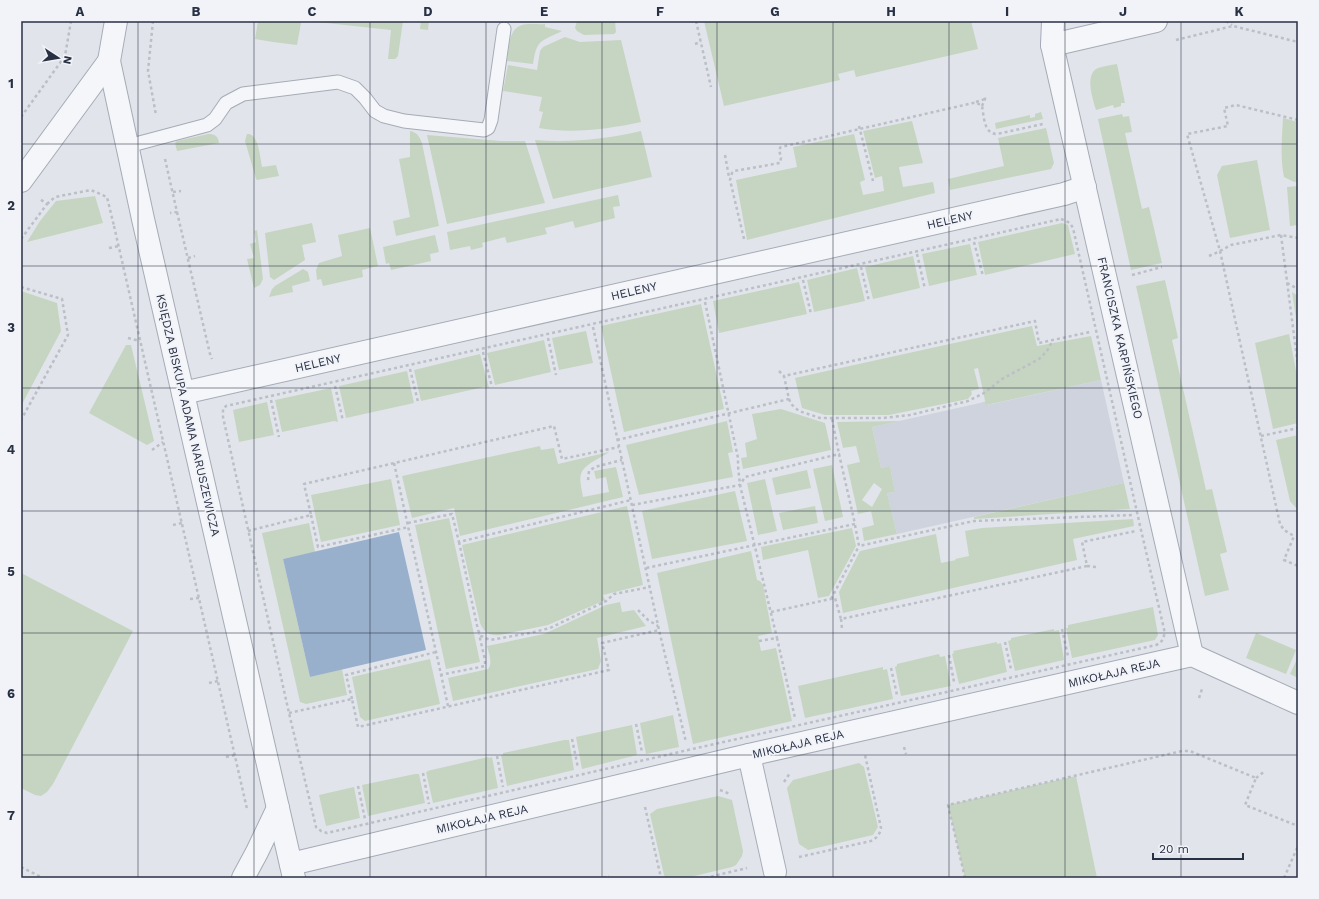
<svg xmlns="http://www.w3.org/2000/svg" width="1319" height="899" viewBox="0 0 1319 899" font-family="'Work Sans',sans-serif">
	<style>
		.built { fill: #cfd3dd }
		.green { fill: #c6d5c1; fill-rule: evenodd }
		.water { fill: #99b0cd }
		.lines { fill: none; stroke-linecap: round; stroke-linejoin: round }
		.service-casing { stroke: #a6abb6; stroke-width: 15 }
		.minor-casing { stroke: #a6abb6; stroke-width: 24 }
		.path { stroke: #bbbfc6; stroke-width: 2.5; stroke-dasharray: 3 3; stroke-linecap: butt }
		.service { stroke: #f4f6f9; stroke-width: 13 }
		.minor { stroke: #f4f6f9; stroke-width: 22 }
		.grid { fill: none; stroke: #283144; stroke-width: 1; stroke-opacity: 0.55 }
		.labels { text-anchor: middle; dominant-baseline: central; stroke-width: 3.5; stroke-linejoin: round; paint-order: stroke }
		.street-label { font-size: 12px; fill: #283144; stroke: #f1f3f8 }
		.neatline { fill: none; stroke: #283144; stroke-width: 1.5 }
		.grid-label { font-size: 13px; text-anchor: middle; font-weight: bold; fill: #283144 }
	</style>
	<rect width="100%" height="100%" fill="#e1e4eb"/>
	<polygon class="built" points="1101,380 1124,483 897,534 887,493 895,492 890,466 881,468 872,427 980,403 986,401 987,405"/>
	<g class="green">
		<polygon points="258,21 300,21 301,23 297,45 273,42 255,39"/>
		<polygon points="308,21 403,21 398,56 395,59 388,59 391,30"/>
		<polygon points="421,21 429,21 428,30 420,29"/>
		<polygon points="577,21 615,21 616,32 614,34 584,35 577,31 575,28"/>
		<polygon points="704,21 971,21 978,49 856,77 854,70 838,74 840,80 724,106"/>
		<path d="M 545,24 L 545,27 L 562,31 C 540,42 537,39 533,64 L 507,61 C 509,49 508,29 522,25 C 529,23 538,25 545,24 Z"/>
		<path d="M 565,37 L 580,42 L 621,40 L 641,122 C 609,129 571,134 539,128 L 543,112 L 539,111 L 542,97 L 503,91 L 508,65 L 537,70 L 540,51 L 543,47 Z"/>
		<path d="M 1117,64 L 1125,103 L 1121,103 L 1121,106 L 1114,108 L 1113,105 L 1096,110 C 1093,99 1084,74 1098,68 C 1104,66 1111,65 1117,64 Z"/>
		<polygon points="1041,112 1043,119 996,129 995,123 1030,115 1030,118 1035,117 1035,114"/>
		<polygon points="1122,114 1123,117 1129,116 1132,132 1125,133 1142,209 1149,207 1162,263 1131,270 1098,119"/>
		<path d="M 1283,118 L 1298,122 L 1298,181 L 1294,182 L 1284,177 C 1280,157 1282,138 1283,118 Z"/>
		<polygon points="912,121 923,163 899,167 903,187 933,182 935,193 747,240 736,180 797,167 793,147 854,134 865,180 860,182 863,195 884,191 882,176 875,178 863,131"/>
		<polygon points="1046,128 1054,163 1051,169 950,190 948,179 1004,166 998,138"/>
		<path d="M 410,131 C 418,133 419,136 422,143 L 439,226 L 396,236 L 393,221 L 410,217 L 399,159 L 410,157 Z"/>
		<path d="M 641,131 L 652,177 L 553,199 L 535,140 C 571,143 606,139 641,131 Z"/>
		<path d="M 208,134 C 215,134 218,136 219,143 L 177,151 L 175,143 L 177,141 Z"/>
		<path d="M 247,134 C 259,133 260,158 262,167 L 276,165 L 279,176 L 257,180 L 256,179 L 245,141 Z"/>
		<polygon points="427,135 501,141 525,141 545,203 447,224"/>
		<polygon points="1257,160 1270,230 1230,238 1217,175 1222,166"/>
		<polygon points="1298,186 1298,225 1290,226 1287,187"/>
		<polygon points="618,195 620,206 613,207 615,218 575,228 573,221 545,228 547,234 507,243 505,237 482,243 483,247 471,250 470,246 450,250 447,232"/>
		<polygon points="95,196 103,223 27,242 40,221 56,201"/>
		<polygon points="312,223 316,242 302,245 305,260 274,280 270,277 265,233"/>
		<polygon points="1062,223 1068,225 1075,254 985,275 978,242"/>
		<polygon points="370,228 378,266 362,270 363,277 323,286 321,279 317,280 316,270 319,263 342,256 338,235"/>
		<polygon points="257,230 263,279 260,285 254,288 247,259 254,258 250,244 256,242 254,231"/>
		<polygon points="435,235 439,252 430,254 431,261 391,270 389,263 386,264 383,247"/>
		<polygon points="970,244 977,275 929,286 922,254"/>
		<polygon points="913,256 920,288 873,299 865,267"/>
		<polygon points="857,268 865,301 814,312 807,280"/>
		<polygon points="303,269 308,272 310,281 292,286 293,292 269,297 272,289 275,286"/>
		<polygon points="1165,280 1178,338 1172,340 1206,490 1212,489 1227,552 1220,554 1229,590 1205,596 1136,286"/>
		<polygon points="799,282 807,314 719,333 713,301"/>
		<polygon points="21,291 57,303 61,331 21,406"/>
		<polygon points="1292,292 1298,296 1298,332"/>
		<polygon points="701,304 724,409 624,432 601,326"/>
		<polygon points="1032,326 1037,346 1091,336 1101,380 986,405 978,368 974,369 979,389 971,391 972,394 968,399 889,415 825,415 802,408 795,378"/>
		<polygon points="586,331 593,363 559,370 552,338"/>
		<polygon points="1289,334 1298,381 1298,423 1273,429 1255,343"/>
		<polygon points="544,340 551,372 495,385 487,353"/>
		<polygon points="126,345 131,345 154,441 147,445 89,413"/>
		<polygon points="480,354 489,388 484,387 421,401 414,370"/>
		<polygon points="407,371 414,403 346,418 339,386"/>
		<polygon points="331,388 338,422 334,421 282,432 275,400"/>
		<polygon points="267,402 274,435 239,442 233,410"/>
		<polygon points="781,409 825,423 831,450 743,469 741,458 747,457 745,443 757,439 752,414"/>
		<polygon points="727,421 733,452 728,453 733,477 639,495 626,445"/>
		<path d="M 900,421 L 872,427 L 881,468 L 890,466 L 895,492 L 887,493 L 897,534 L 864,541 L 862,528 L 874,525 L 871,511 L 858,514 L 847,465 L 860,462 L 856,446 L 843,448 L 837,422 ZM 874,483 L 882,489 L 872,507 L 862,500 Z"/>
		<polygon points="1298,435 1298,510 1290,501 1276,440"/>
		<path d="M 540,446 L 541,450 L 554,448 L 558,464 L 609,452 C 601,458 584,464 581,474 C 579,481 582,490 583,497 L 609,492 L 606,477 L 596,479 L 594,471 L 616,467 L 623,497 L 460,536 L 454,508 L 412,518 L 402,476 Z"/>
		<polygon points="832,465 843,517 825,521 813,469"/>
		<polygon points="807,470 811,488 776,495 772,478"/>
		<polygon points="391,479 400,525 321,542 311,495"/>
		<polygon points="765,479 777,531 758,535 747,483"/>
		<polygon points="1124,483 1130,509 974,519 974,517"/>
		<polygon points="735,491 747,541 652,559 642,511"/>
		<path d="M 627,506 L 643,585 L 603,595 L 605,600 L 548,625 L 500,635 C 490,636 484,633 480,623 L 462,545 Z"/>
		<polygon points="815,506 818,523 783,530 779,513"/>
		<polygon points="449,518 480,662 446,669 415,525"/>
		<polygon points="1133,519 1134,526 1073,539 1077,560 843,613 839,592 860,551 936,534 941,563 956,560 955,559 969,556 965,531 982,528"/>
		<polygon points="309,523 315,552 283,559 310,677 342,669 347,695 306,704 300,702 262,533"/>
		<polygon points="852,528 856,546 829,596 818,598 808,550 763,560 761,547"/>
		<polygon points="751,551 757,580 760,581 763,585 772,633 758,636 761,651 776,648 792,721 693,744 657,573"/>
		<polygon points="21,573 133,631 53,784 47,792 41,796 35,795 21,788"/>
		<path d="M 620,602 L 622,612 L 634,610 L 646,626 L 597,638 L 601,661 L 598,669 L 453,701 L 448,678 L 488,669 C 493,663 489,654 487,646 L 544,634 L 606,605 Z"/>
		<polygon points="1153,607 1158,635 1155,640 1072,658 1066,628 1068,628 1068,625"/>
		<polygon points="1054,629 1054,631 1059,630 1064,660 1015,671 1008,641 1011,640 1011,638"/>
		<polygon points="1256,633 1296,650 1286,674 1246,658"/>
		<polygon points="997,642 997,644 1001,643 1007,672 959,684 952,654 954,653 953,651"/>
		<polygon points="939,654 940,657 945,656 951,686 901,696 895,667 897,666 897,664"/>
		<polygon points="1298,657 1298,678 1290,674"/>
		<polygon points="430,659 440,704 365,721 360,717 352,677"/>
		<polygon points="883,667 883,670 887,669 893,699 805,718 798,686"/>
		<polygon points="673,715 679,747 646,754 640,723"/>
		<polygon points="632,725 637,755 582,769 576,737"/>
		<polygon points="564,740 569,740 574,770 507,786 501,755 503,755 503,753"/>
		<polygon points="488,757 489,758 492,757 498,788 433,803 426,772 428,772 427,771"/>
		<polygon points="859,763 864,767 878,827 873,835 808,850 799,844 787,788 793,780"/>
		<polygon points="415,774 419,774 425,803 368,816 362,785"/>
		<polygon points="1076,776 1097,878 965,878 948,805"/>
		<polygon points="354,787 360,818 326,826 319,795"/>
		<polygon points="718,796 732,800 743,851 742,856 736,865 732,867 686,878 666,878 664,875 650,814 657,809"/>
	</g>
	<polygon class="water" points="399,532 426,650 310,677 283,559"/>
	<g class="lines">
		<g class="service-casing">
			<polyline id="service" points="128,146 207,125 215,119 226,103 243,94 338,82 355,88 365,98 375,111 384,116 404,121 484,130 488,128 491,120 504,29"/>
		</g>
		<g class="minor-casing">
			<g id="minor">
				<polyline points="116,21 109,61 143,219 294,878"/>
				<polyline points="1053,21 1052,45 1192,655"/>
				<polyline points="1052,45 1156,21"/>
				<polyline points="21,181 109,61"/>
				<polyline points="183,393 1064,194 1085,187"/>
				<polyline points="749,755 775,872"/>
				<polyline points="291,864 749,755 1192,655 1298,703"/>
				<polyline points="243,878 257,852 278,808"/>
			</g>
		</g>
		<g class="path">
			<polyline points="153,21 148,71 156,115"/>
			<polyline points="696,21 711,87"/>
			<polyline points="1226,21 1232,25"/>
			<polyline points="1176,40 1233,26 1298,42"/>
			<polyline points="695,44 701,42"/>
			<polyline points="976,102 985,99"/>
			<polyline points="982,106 985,99 985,95"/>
			<polyline points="21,117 65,56 71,21"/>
			<polyline points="1298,120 1236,105 1224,108 1228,126 1187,134 1220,251 1231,245 1281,235 1298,238"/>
			<polyline points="859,126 873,181"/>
			<polyline points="725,155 729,177"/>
			<polyline points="165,159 177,212 170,213"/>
			<polyline points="173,192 181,191"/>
			<polyline points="47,204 55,197 91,190 107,197 114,226 115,226"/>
			<polyline points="177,212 210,354 212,359"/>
			<path d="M 1061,219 L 1070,223 L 1073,228 L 1141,530 L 1164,629 C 1165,637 1163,642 1156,645 L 688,750 L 327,833 L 321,831 L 316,827 L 289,713 L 223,417 L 223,409 L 226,406 Z"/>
			<polyline points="114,226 247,809"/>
			<polyline points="1281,235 1298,366"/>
			<polyline points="21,239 47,204 40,199"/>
			<path d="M 744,239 L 730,180 L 732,173 L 734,171 L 780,163 L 781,158 L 779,149 L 781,147 L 973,103 L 977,103 L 982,106 C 984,117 984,134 997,134 L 1043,124"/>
			<polyline points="974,242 983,276"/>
			<polyline points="109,248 119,246"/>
			<polyline points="917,254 925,289"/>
			<polyline points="1209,256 1220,251 1280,524 1284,530 1294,536 1284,560 1298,566"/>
			<polyline points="188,258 195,256"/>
			<polyline points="861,267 869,301"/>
			<polyline points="1132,275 1162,267"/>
			<polyline points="803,280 811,314"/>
			<polyline points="1287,283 1298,289"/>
			<polyline points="21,287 62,299 68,335 21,420"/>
			<polyline points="705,302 738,458 738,466 740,485 777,638"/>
			<polyline points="593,327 659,630 686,742"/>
			<polyline points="128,338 140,341"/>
			<polyline points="548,338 556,375"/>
			<polyline points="483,352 492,387"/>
			<polyline points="410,369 418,402"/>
			<polyline points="779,371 784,376"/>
			<polyline points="335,386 343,421"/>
			<polyline points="789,399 791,404 799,411 820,418 883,418 910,415 968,401 984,393 1002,379 1039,359 1047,351 1053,340"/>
			<polyline points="271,400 279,437"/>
			<polyline points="832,419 839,454"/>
			<polyline points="1261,436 1298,428"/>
			<polyline points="617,440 789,399 784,376 1035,321 1039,343 1090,332"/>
			<polyline points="152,450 163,442"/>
			<polyline points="394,463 448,706"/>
			<polyline points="588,480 589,471 595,467 622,460"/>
			<polyline points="632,505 740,485 745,477 839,454 855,524 646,568"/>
			<polyline points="311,515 318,547 409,527"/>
			<polyline points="408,523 452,514 459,542 631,500"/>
			<polyline points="173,525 182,523"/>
			<polyline points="855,525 859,546 974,521 1133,515"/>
			<polyline points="248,531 311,515 304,484 554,426 562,459 619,447"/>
			<polyline points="459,542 478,630 481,636 490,640 530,633 550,628 606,601 614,594 650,587"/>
			<polyline points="1087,566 1096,567"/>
			<polyline points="190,599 199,598"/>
			<polyline points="831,599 859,546"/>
			<polyline points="638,610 648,620 658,626"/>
			<polyline points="771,612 835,598 841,619 1087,566 1082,542 1136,531"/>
			<polyline points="841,619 842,629"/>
			<polyline points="1062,629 1068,656"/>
			<polyline points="759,641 777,638 795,718"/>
			<polyline points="1005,642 1011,669"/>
			<polyline points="949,655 954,682"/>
			<polyline points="891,668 897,695"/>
			<polyline points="440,675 485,666 485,660 479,634"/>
			<polyline points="209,683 218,681"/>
			<polyline points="1199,698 1202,689"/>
			<polyline points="352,699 346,675 436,652"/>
			<polyline points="289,713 352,699 358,727 609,670 602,643 659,630"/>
			<polyline points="636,724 642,752"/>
			<polyline points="572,739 578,768"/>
			<polyline points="904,747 906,754"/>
			<polyline points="497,756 503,787"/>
			<polyline points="226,757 235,755"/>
			<polyline points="423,773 429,804"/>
			<polyline points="1256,778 1265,771"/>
			<polyline points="784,782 790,773"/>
			<polyline points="358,786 365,819"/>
			<polyline points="720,790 730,794"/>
			<polyline points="645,807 661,878"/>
			<path d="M 799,857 L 871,841 C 877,838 880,834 881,828 L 865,755"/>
			<polyline points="21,867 43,878"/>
			<polyline points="603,878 609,876"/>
			<polyline points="705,878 747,868"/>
			<polyline points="965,878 948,805 1182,751 1190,751 1256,778 1245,805 1298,826"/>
			<polyline points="1284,878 1298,846"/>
		</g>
		<use href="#service" class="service"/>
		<use href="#minor" class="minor"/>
	</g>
	<path class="grid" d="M 138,21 L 138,878M 254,21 L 254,878M 370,21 L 370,878M 486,21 L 486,878M 602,21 L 602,878M 717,21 L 717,878M 833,21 L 833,878M 949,21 L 949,878M 1065,21 L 1065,878M 1181,21 L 1181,878M 21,144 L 1298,144M 21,266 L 1298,266M 21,388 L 1298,388M 21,511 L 1298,511M 21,633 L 1298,633M 21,755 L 1298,755"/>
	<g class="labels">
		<g class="street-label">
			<text transform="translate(950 220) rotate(-13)">HELENY</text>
			<text transform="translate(634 291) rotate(-13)">HELENY</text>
			<text transform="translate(1120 338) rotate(77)">FRANCISZKA KARPIŃSKIEGO</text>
			<text transform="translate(318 363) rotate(-13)">HELENY</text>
			<text transform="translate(188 415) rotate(77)">KSIĘDZA BISKUPA ADAMA NARUSZEWICZA</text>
			<text transform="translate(1114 673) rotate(-13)">MIKOŁAJA REJA</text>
			<text transform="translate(798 744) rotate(-13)">MIKOŁAJA REJA</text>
			<text transform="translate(482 819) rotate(-13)">MIKOŁAJA REJA</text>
		</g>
	</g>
	<rect width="1319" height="899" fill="none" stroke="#f1f3f8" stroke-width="44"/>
	<g transform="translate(58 58) rotate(102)" stroke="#f1f3f8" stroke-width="3" paint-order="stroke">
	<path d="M0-3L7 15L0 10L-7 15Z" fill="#283144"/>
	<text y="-6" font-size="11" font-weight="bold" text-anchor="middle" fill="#283144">N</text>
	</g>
	<path d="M1153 853v6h90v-6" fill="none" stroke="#283144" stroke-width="2"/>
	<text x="1159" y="853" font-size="12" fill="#283144" stroke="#f1f3f8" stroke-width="3" paint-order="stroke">20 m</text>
	<rect x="22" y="22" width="1275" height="855" class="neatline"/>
	<g class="grid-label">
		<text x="80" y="16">A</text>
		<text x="196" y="16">B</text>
		<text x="312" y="16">C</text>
		<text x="428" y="16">D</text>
		<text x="544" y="16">E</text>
		<text x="660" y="16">F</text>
		<text x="775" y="16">G</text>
		<text x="891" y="16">H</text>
		<text x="1007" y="16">I</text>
		<text x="1123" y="16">J</text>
		<text x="1239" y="16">K</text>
		<text x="11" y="88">1</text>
		<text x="11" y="210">2</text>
		<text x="11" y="332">3</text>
		<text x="11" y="454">4</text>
		<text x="11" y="576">5</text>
		<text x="11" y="698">6</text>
		<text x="11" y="820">7</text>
	</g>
</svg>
